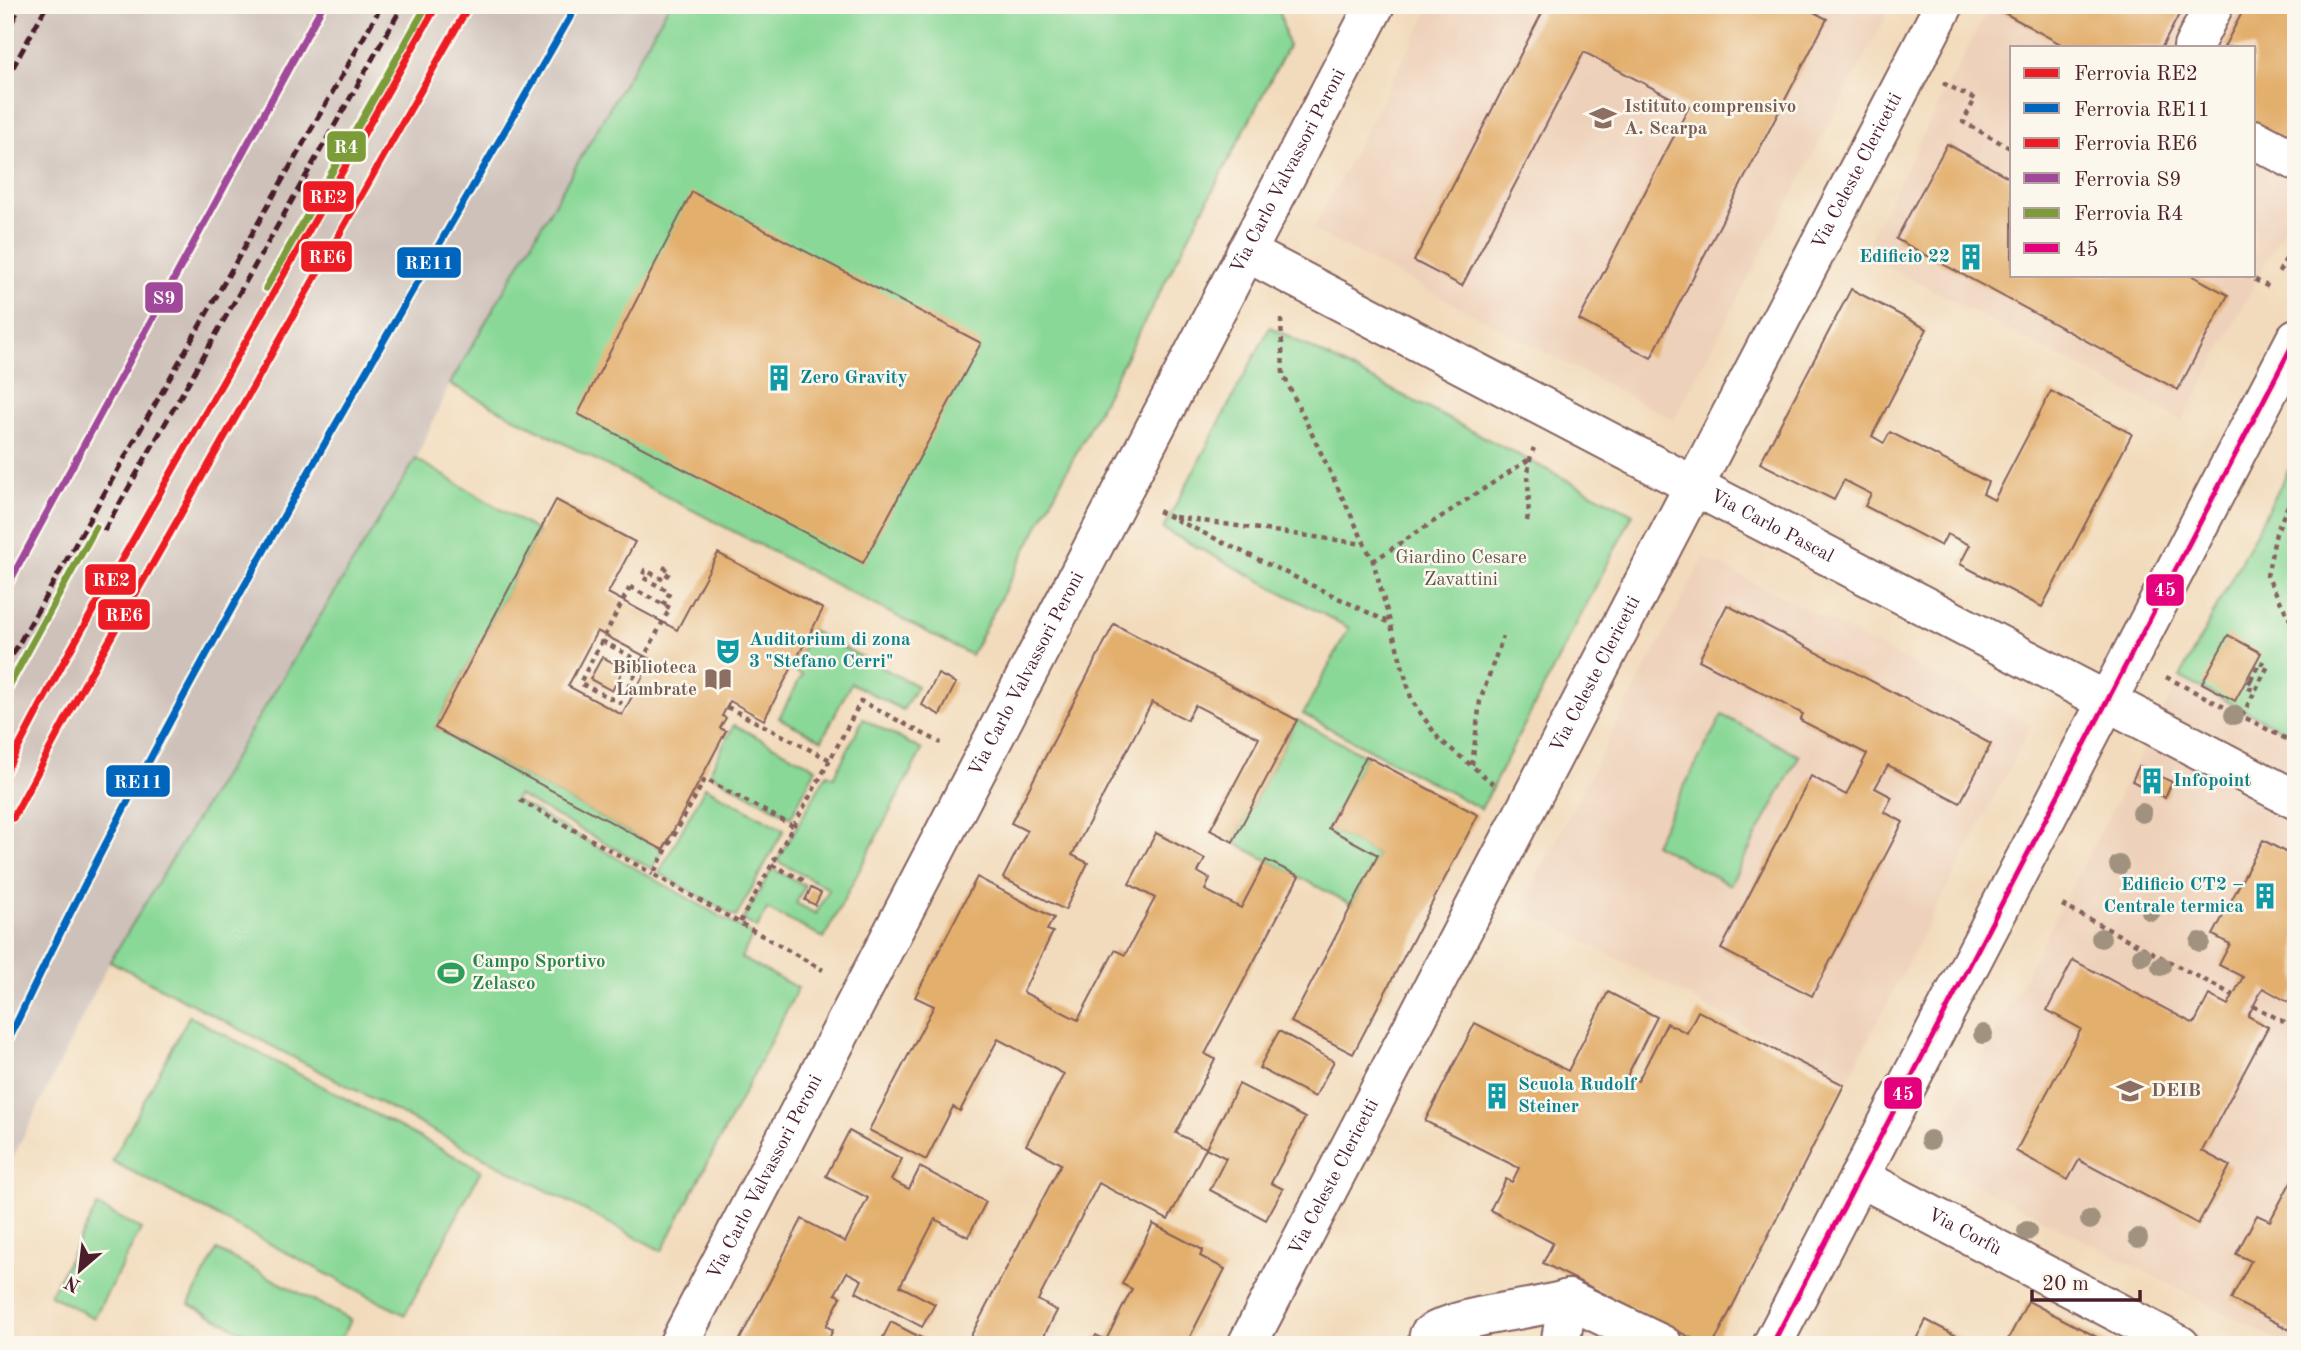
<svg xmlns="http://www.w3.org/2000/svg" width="2301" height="1350" viewBox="0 0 2301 1350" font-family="'Old Standard TT',serif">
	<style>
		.built { fill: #eed1ba; fill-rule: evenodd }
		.industrial { fill: #cec1ba }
		.green { fill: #89d897; stroke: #6a7c61; stroke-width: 2 }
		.building { fill: #e3af6d; fill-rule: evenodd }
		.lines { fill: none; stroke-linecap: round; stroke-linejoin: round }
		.minor-casing { stroke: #85615e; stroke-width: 42 }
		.path { stroke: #85615e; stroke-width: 4.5; stroke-dasharray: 5 5; stroke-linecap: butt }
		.minor { stroke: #fff; stroke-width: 38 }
		.rail { stroke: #4a1f2b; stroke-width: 5; stroke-dasharray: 10 5; stroke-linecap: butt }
		.bus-1-casing { stroke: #fbf7ec; stroke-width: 10 }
		.bus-1 { stroke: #e5007d; stroke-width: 5 }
		.rail-1-casing { stroke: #fbf7ec; stroke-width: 12 }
		.rail-2-casing { stroke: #fbf7ec; stroke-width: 12 }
		.rail-3-casing { stroke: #fbf7ec; stroke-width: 12 }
		.rail-4-casing { stroke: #fbf7ec; stroke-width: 12 }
		.rail-5-casing { stroke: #fbf7ec; stroke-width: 12 }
		.rail-1 { stroke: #ed1c24; stroke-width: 7 }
		.rail-2 { stroke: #0065bd; stroke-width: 7 }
		.rail-3 { stroke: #ed1c24; stroke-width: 7 }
		.rail-4 { stroke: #a0499a; stroke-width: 7 }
		.rail-5 { stroke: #7c9c3a; stroke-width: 7 }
		.tree { fill: #a0927e }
		.labels { text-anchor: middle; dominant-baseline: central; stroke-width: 5; stroke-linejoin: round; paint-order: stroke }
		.education-label { font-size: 19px; font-weight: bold; fill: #785e54; stroke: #fbf7ec; text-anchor: start }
		.street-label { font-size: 19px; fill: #4a1f2b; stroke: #fbf7ec }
		.culture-label { font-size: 19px; font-weight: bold; fill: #0d838f; stroke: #fbf7ec; text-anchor: start }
		.park-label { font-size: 19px; fill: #5d564b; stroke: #fbf7ec }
		.leisure-label { font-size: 19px; font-weight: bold; fill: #27864d; stroke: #fbf7ec; text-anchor: start }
		.line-badge { stroke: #fbf7ec; stroke-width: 2.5 }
		.badge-label { font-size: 19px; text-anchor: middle; font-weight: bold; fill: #fff }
	</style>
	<rect width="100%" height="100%" fill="#fbf7ec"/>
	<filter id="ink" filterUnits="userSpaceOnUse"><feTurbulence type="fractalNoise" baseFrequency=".0143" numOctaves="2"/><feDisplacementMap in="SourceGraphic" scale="14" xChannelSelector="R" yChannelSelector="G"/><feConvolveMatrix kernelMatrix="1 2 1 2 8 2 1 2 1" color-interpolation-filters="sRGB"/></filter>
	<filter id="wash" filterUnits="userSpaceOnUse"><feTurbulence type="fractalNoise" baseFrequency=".00686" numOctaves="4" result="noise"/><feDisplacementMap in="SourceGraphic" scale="28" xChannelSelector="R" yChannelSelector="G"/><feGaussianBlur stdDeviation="1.57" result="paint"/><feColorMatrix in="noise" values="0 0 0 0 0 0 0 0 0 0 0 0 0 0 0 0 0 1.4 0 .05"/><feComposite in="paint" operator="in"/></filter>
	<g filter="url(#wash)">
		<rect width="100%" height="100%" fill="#f2dbbc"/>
		<g class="built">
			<polygon points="1432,5 1892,5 1674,420 1313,230"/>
			<path d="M 1990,5 L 2296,5 L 2296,205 L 2183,421 L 1862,253 ZM 2012,47 L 2254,47 L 2254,275 L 2012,275 Z"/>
			<polygon points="2296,456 2296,1345 2287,1345 1929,1160"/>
			<polygon points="1704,557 2032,725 1847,1080 1521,908"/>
		</g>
		<polygon class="industrial" points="5,5 669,5 450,384 416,459 110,961 5,1174"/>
		<g class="green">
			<polygon points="669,5 1284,5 1280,13 1288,46 971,655 450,384"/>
			<polygon points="1270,327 1633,514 1481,809 1303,714 1349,628 1163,529"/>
			<polygon points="2296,456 2296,737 2180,677"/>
			<polygon points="416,459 539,532 435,728 663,850 652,869 518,795 515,800 753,935 741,958 798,988 662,1251 110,961"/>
			<polygon points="812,631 917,686 903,710 851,683 822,740 779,718 802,675 792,669"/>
			<polygon points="1722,715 1799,756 1730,885 1654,844"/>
			<polygon points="863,719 922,750 824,938 767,909 757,928 743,920 772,869 805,885 796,903 816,914 829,889 777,861 827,774 834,777"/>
			<polygon points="1297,720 1366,756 1328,828 1378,855 1352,905 1233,842"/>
			<polygon points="734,725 816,768 791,817 709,773"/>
			<polygon points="705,787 784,830 736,917 659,873"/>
			<polygon points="189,1016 481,1170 405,1315 112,1161"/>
			<polygon points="97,1206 141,1229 94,1318 50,1295"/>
			<polygon points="217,1250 351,1320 338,1345 268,1345 189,1304"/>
		</g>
		<g id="blocks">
			<g class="building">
				<polygon points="1546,5 1800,5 1827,19 1651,358 1579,320 1689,107 1584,52 1462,286 1414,261"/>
				<polygon points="1990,5 2184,5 2162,47 2066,47"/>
				<polygon points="2246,5 2296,5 2296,155 2254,133 2254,47 2224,47"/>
				<polygon points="1947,144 2012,179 2012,275 2191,275 2228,295 2178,390 1896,239"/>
				<polygon points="692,192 981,343 863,563 578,414"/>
				<polygon points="1851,289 1927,329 1872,436 1884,443 1890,432 1988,482 1983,494 1994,500 2051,391 2132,434 2042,607 1960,564 1970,545 1947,534 1941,546 1865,506 1871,494 1844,480 1834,500 1760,463"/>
				<path d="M 556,500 L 635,542 L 608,593 L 677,630 L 718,553 L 823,609 L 764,720 L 730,701 L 722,716 L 726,718 L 720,728 L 726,731 L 663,850 L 435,728 ZM 597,631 L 652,660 L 622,715 L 568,686 Z"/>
				<polygon points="1727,605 1991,744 1960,803 1888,765 1875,788 1892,797 1884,812 1903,822 1812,996 1721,949 1811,776 1846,795 1867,754 1800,720 1803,714 1699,660"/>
				<polygon points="1114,624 1297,720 1233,842 1210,830 1259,738 1195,705 1187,720 1152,702 1072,855 1088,863 1065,910 1003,878 1027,831 1011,823"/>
				<polygon points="2228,635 2261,653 2235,701 2202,683"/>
				<polygon points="602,657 624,668 612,691 590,679"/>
				<polygon points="938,674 956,683 940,715 922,705"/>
				<polygon points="1366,756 1478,815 1353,1054 1291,1022 1378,855 1328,828"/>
				<polygon points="2139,766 2172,782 2165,798 2132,781"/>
				<polygon points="1156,833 1205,859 1198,872 1210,879 1205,890 1241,908 1266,860 1299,876 1205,1054 1215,1059 1176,1133 1206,1148 1239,1084 1305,1118 1271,1183 1283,1189 1266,1220 1210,1190 1226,1158 1206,1148 1168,1220 1099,1183 1038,1300 1057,1311 1039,1345 966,1345 1061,1164 1026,1145 1064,1074 998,1039 960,1111 953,1107 926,1160 869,1130 934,1006 915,997 977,877 1054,918 1047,930 1053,932 1023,992 1078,1020 1115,950 1125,955 1155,898 1129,884"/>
				<polygon points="2263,840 2296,858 2296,988 2288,1002 2263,988 2248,1016 2268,1027 2202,1151 2230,1166 2198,1224 2079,1160 2068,1180 2016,1151 2081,1029 2047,1010 2073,960 2194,1024 2209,995 2228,1005 2243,977 2219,965 2230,944 2213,935"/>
				<polygon points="811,888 821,893 815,905 805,900"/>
				<polygon points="1608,992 1657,1017 1627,1076 1638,1081 1667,1023 1687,1033 1698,1011 1844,1085 1713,1345 1705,1345 1543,1263 1553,1243 1490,1210 1506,1179 1512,1182 1519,1168 1425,1121 1475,1023 1568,1071"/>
				<polygon points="1279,1031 1334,1061 1315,1097 1259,1068"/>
				<polygon points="849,1131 902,1159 891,1180 909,1189 920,1167 986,1202 968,1237 935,1219 900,1286 935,1304 922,1327 856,1292 862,1280 847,1272 835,1294 841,1297 826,1326 833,1330 826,1345 737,1345 802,1219 845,1242 868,1198 826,1176"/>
				<polygon points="2296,1172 2296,1333 2231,1299 2251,1261 2236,1254 2257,1215 2270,1221"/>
				<polygon points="1153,1224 1203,1250 1200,1256 1225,1269 1197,1323 1186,1345 1091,1345 1096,1335 1106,1340 1132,1289 1122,1284"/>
				<polygon points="2028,1301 2093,1335 2111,1345 2005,1345"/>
				<polygon points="1926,1320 1974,1345 1913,1345"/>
				<polygon points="891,1322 935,1345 879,1345"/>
			</g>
		</g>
	</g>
	<g filter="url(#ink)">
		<use href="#blocks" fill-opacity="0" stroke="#85615e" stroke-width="2"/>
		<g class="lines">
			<g class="minor-casing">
				<g id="minor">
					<polyline points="2193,47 2214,5"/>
					<polyline points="2254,139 2296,161"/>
					<path id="s1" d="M 1246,252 L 2296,800"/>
					<path id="s2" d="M 1859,1177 L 2180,1345"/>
					<path id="s3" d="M 678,1345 L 1375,5"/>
					<path id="s4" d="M 1247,1345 L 1944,5"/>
					<path d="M 1427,1345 L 1429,1335 C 1461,1313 1528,1312 1568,1299 L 1663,1345"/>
					<polyline points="1560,1345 1568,1299"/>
					<polyline points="1772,1345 2296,338"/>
				</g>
			</g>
			<g class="path">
				<polyline points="1943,83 1975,99 1963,122 2012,149"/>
				<polyline points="2279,272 2296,240"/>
				<polyline points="2246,275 2271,288"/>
				<polyline points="1281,319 1283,374 1373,561 1412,701 1439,739 1495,785"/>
				<polyline points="2296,487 2276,533 2267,576 2296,631"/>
				<polyline points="1158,511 1390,623"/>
				<polyline points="1175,517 1364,544"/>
				<path d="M 1527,521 C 1532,497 1523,470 1534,448"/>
				<polyline points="1373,561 1528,460"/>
				<polyline points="663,567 670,571 664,580 645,570 642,577 670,592 663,605"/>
				<polygon points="630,587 670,608 620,703 580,683"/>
				<polyline points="602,641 656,670"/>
				<polyline points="2166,677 2296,744"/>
				<polyline points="2251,679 2247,687 2255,691"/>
				<polyline points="727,707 830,760 861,701 941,743"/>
				<polyline points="2242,716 2268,666 2260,662 2251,679 2248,678"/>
				<polyline points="1472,765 1480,701 1503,636"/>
				<polyline points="520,800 653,874"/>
				<polyline points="793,826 705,779 653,874 823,970"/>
				<polyline points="772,865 807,882"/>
				<polyline points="2062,905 2233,995"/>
				<polyline points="740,922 830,760"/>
				<polyline points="2253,1006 2296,1028"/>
			</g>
			<use href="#minor" class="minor"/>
			<g class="rail">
				<polyline points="5,35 21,5"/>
				<polyline points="5,82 47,5"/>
				<polyline points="104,531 403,5"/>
				<polyline points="5,668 382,5"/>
			</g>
			<g class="bus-1-casing">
				<polyline id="bus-1" points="1772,1345 2296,338"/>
			</g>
			<use href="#bus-1" class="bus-1"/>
			<g class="rail-1-casing">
				<polyline id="rail-1" points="5,773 62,665 437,5"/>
			</g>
			<g class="rail-2-casing">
				<path id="rail-2" d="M 5,1047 C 174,689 381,349 577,5"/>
			</g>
			<g class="rail-3-casing">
				<polyline id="rail-3" points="13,818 84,685 467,9"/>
			</g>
			<g class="rail-4-casing">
				<polyline id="rail-4" points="5,590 323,5"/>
			</g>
			<g class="rail-5-casing">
				<g id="rail-5">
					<polyline points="266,288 427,5"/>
					<polyline points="5,693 96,527"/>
				</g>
			</g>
			<use href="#rail-1" class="rail-1"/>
			<use href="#rail-2" class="rail-2"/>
			<use href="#rail-3" class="rail-3"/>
			<use href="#rail-4" class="rail-4"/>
			<use href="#rail-5" class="rail-5"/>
		</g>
		<g class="tree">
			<circle cx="2234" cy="715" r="10"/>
			<circle cx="2142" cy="813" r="10"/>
			<circle cx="2119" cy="865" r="10"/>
			<circle cx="2151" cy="911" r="10"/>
			<circle cx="2101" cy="938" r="10"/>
			<circle cx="2200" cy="942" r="10"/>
			<circle cx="2142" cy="956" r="10"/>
			<circle cx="2161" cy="966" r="10"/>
			<circle cx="1983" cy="1034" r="10"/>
			<circle cx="1930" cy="1140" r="10"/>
			<circle cx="2090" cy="1220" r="10"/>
			<circle cx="2027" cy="1231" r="10"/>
			<circle cx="2138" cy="1238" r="10"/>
		</g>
	</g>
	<defs>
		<g id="school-bare" transform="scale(2.1)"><path d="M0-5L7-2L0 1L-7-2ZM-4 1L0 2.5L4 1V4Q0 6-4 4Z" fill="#8d6e63" stroke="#fbf7ec" stroke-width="2.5" paint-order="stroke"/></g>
		<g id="building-bare" transform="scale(2.1)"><path d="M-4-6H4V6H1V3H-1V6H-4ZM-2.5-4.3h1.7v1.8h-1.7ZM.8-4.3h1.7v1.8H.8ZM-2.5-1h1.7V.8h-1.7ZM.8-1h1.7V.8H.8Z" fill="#0f9aa8" stroke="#fbf7ec" stroke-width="2.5" paint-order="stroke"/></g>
		<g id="theatre-bare" transform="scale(2.1)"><path d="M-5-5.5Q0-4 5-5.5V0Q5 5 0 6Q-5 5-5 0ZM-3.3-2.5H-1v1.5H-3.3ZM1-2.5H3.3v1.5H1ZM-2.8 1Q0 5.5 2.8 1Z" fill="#0f9aa8" stroke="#fbf7ec" stroke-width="2.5" paint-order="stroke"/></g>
		<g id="library-bare" transform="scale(2.1)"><path d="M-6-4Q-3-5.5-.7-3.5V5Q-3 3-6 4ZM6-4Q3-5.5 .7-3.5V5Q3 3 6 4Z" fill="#8d6e63" stroke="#fbf7ec" stroke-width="2.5" paint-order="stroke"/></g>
		<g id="stadium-bare" transform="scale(2.1)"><path d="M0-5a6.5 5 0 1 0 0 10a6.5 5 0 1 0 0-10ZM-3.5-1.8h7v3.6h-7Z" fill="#2e9e5b" stroke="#fbf7ec" stroke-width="2.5" paint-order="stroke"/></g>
		<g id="university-bare" transform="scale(2.1)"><path d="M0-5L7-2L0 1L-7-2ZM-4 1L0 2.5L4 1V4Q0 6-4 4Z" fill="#8d6e63" stroke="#fbf7ec" stroke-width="2.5" paint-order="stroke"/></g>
	</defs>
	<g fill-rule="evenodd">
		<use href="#school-bare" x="1603" y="118"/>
		<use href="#building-bare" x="1971" y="257"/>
		<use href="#building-bare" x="779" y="378"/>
		<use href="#theatre-bare" x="728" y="651"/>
		<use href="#library-bare" x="718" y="679"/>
		<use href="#building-bare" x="2152" y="781"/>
		<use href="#building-bare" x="2265" y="896"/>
		<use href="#stadium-bare" x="451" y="973"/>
		<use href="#university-bare" x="2130" y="1091"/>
		<use href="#building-bare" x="1497" y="1096"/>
	</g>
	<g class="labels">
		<g class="education-label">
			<text x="1624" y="107">Istituto comprensivo<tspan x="1624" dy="22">A. Scarpa</tspan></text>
			<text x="697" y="668" text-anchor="end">Biblioteca<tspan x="697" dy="22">Lambrate</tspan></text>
			<text x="2151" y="1091">DEIB</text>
		</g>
		<g class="street-label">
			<text stroke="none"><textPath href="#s3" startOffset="1323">Via Carlo Valvassori Peroni</textPath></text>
			<text stroke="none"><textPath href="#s4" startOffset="1323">Via Celeste Clericetti</textPath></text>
			<text stroke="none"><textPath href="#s1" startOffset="593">Via Carlo Pascal</textPath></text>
			<text stroke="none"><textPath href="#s4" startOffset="756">Via Celeste Clericetti</textPath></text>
			<text stroke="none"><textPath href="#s3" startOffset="756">Via Carlo Valvassori Peroni</textPath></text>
			<text stroke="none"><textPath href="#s3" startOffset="189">Via Carlo Valvassori Peroni</textPath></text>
			<text stroke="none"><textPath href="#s4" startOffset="189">Via Celeste Clericetti</textPath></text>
			<text stroke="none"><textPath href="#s2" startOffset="119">Via Corfù</textPath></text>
		</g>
		<g class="culture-label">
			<text x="1950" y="257" text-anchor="end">Edificio 22</text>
			<text x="800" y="378">Zero Gravity</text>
			<text x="749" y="640">Auditorium di zona<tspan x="749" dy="22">3 "Stefano Cerri"</tspan></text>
			<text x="2173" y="781">Infopoint</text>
			<text x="2244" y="885" text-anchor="end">Edificio CT2 –<tspan x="2244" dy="22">Centrale termica</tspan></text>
			<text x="1518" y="1085">Scuola Rudolf<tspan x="1518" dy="22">Steiner</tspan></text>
		</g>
		<g class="park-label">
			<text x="1461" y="558">Giardino Cesare<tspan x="1461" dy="22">Zavattini</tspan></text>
		</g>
		<g class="leisure-label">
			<text x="472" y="962">Campo Sportivo<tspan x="472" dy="22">Zelasco</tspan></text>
		</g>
	</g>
	<g class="line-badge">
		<rect x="326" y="130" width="41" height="33" rx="7" fill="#7c9c3a"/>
		<rect x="302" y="180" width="53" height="33" rx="7" fill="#ed1c24"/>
		<rect x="300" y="240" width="53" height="33" rx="7" fill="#ed1c24"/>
		<rect x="396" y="246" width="66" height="33" rx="7" fill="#0065bd"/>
		<rect x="144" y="281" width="40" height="33" rx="7" fill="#a0499a"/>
		<rect x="84" y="563" width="53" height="33" rx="7" fill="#ed1c24"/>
		<rect x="2145" y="573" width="40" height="34" rx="7" fill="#e5007d"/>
		<rect x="97" y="598" width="54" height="33" rx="7" fill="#ed1c24"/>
		<rect x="105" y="764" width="66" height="34" rx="7" fill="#0065bd"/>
		<rect x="1883" y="1076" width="40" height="34" rx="7" fill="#e5007d"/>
	</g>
	<g class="badge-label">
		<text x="346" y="153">R4</text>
		<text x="328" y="203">RE2</text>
		<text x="327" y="263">RE6</text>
		<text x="429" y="269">RE11</text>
		<text x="164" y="304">S9</text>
		<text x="111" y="586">RE2</text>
		<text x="2165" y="596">45</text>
		<text x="124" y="621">RE6</text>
		<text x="138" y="788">RE11</text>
		<text x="1903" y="1100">45</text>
	</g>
	<rect width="2301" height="1350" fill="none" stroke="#fbf7ec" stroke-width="28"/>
	<rect x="2010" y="46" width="245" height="231" fill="#fbf7ec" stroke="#b4a19f" stroke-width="2"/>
	<rect x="2024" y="68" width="35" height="10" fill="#ed1c24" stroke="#b4a19f" stroke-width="2"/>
	<text x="2074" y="80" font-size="21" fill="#4a1f2b">Ferrovia RE2</text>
	<rect x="2024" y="103" width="35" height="10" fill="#0065bd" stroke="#b4a19f" stroke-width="2"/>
	<text x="2074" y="116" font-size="21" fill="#4a1f2b">Ferrovia RE11</text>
	<rect x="2024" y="138" width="35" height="10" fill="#ed1c24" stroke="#b4a19f" stroke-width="2"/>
	<text x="2074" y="150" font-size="21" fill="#4a1f2b">Ferrovia RE6</text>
	<rect x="2024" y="173" width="35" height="10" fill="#a0499a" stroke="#b4a19f" stroke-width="2"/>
	<text x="2074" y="186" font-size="21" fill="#4a1f2b">Ferrovia S9</text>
	<rect x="2024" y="208" width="35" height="10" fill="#7c9c3a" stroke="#b4a19f" stroke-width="2"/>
	<text x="2074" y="220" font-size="21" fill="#4a1f2b">Ferrovia R4</text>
	<rect x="2024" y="243" width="35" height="10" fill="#e5007d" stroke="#b4a19f" stroke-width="2"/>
	<text x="2074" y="256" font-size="21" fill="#4a1f2b">45</text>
	<g transform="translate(80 1270) rotate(208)" stroke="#fbf7ec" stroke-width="5" paint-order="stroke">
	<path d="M0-5L12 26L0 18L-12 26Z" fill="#4a1f2b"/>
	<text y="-10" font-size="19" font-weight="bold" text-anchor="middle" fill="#4a1f2b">N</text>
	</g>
	<path d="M2032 1290v10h108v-10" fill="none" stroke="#4a1f2b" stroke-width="3.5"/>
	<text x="2042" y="1290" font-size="21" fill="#4a1f2b" stroke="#fbf7ec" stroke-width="5" paint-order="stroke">20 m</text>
</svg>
